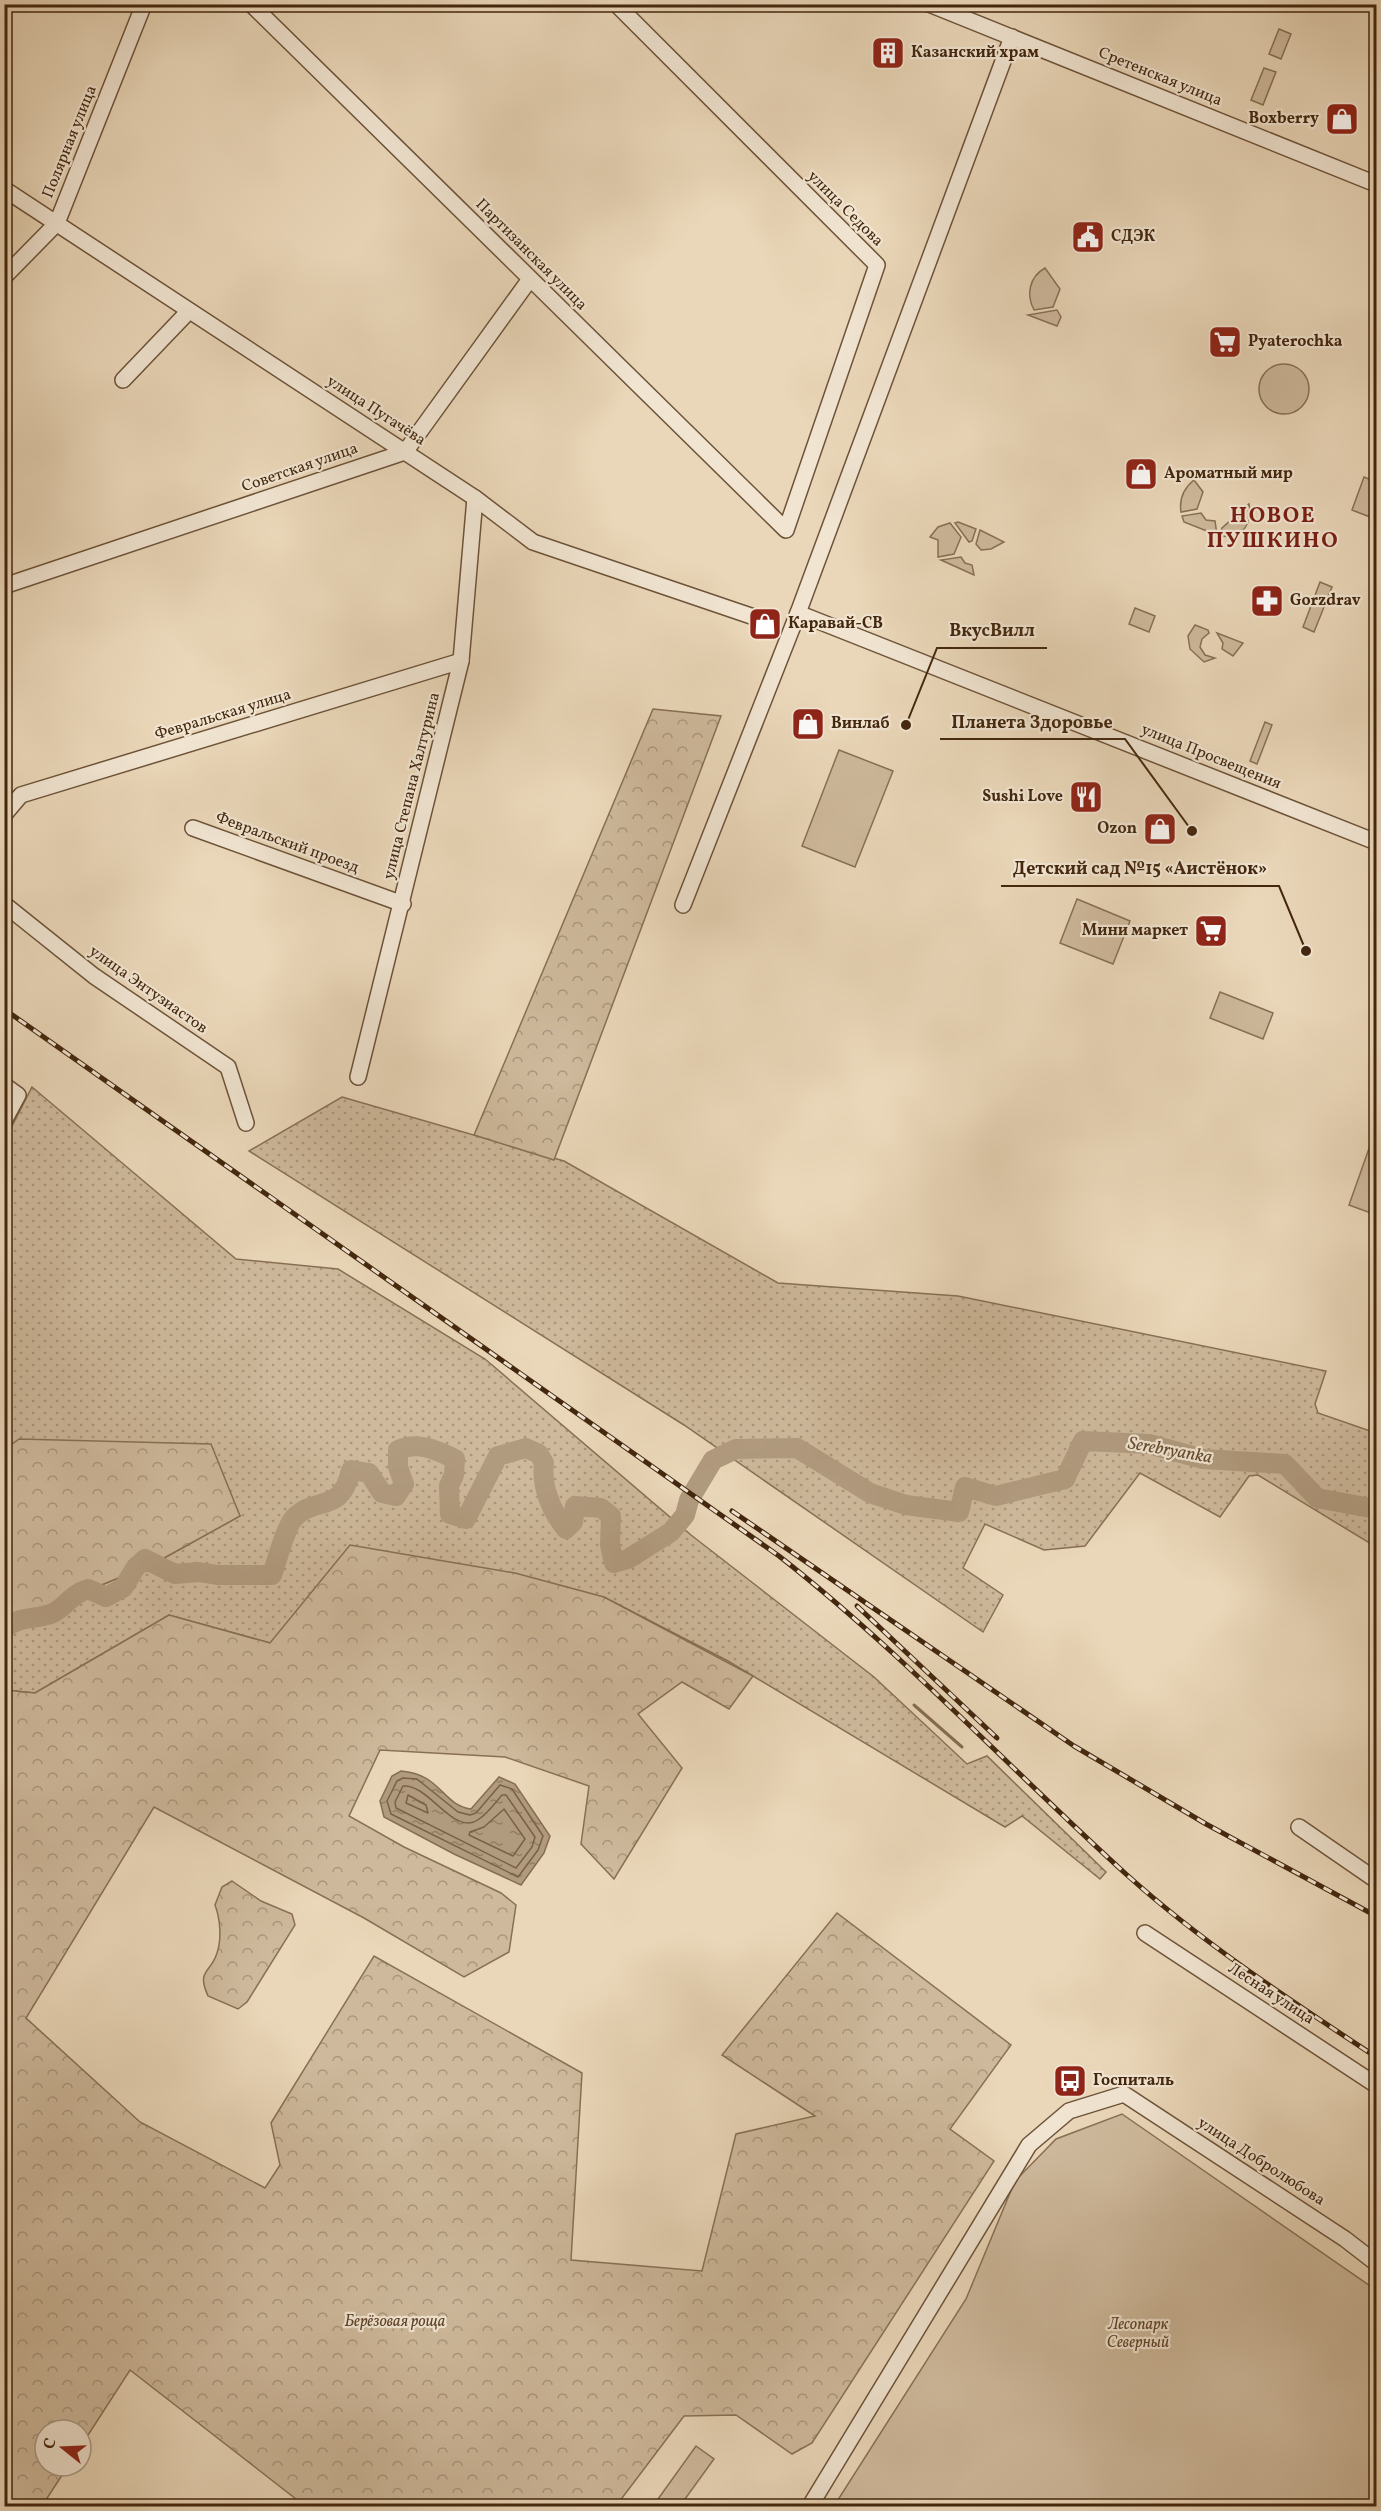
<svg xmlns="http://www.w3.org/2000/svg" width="1381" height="2511" viewBox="0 0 1381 2511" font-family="Vollkorn,serif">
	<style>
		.grass { fill: url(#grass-dots); stroke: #887055; stroke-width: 1.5 }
		.forest { fill: url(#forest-crowns); stroke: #887055; stroke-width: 1.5 }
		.green { fill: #ceb99c; stroke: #887055; stroke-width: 1.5 }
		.water { fill: url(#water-ripples); stroke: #856d52; stroke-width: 1.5 }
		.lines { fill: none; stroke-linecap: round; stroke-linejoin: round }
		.shore { stroke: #7a6146; stroke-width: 1.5 }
		.stream { stroke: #856d52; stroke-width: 3 }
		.river { stroke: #b19b7f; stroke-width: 20 }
		.minor-casing { stroke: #6d5339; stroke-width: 18 }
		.minor { stroke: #f1e5d2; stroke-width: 15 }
		.rail-casing { stroke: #43270e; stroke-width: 5 }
		.rail { stroke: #f1e5d2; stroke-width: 3; stroke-dasharray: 9; stroke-linecap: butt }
		.labels { text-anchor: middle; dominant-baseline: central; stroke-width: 4.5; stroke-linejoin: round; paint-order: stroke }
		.poi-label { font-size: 16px; font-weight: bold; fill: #43270e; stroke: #f1e5d2; text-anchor: start }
		.street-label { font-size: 16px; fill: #43270e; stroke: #f1e5d2 }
		.park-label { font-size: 16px; font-style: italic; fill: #5f442a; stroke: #f1e5d2 }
		.water-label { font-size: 18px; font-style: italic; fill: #644a30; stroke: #f1e5d2 }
		.district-label { font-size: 22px; font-weight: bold; letter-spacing: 1.5px; fill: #7a1f14; stroke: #f1e5d2 }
		.leader { fill: none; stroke: #43270e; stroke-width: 2 }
		.callout-dot { fill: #43270e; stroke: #f1e5d2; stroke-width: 2 }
		.callout-label { font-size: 18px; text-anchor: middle; font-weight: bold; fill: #43270e; stroke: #f1e5d2; stroke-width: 4.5; stroke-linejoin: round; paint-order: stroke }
	</style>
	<defs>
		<pattern id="grass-dots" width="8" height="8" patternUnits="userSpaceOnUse" patternTransform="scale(1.5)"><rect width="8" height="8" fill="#ceb99c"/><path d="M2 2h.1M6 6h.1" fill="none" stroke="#a9967e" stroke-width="1.8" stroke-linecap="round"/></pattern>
		<pattern id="forest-crowns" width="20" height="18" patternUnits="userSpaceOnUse" patternTransform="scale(1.5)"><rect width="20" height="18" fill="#ceb99c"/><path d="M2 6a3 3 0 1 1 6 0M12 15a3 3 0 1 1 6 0" fill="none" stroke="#a9967e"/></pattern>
		<pattern id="water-ripples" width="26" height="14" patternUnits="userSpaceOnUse" patternTransform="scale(1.5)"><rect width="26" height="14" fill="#b19b7f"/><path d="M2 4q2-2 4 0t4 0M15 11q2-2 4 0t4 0" fill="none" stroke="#927e66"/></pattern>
	</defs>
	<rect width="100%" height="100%" fill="#ead7b9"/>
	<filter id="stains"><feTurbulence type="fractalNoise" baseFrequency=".00333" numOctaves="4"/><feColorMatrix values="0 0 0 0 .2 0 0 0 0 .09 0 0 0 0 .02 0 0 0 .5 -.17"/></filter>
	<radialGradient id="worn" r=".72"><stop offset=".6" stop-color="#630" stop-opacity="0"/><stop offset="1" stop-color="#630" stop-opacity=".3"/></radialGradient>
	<g class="grass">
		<polygon points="32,1087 236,1259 338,1269 485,1359 691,1535 874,1677 967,1764 987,1756 1106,1872 1100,1879 1022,1816 1005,1827 728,1661 604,1597 270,1643 169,1615 35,1693 5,1690 5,1615 16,1620 155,1563 240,1516 20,1439 5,1450 5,1140"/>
		<polygon points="342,1097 564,1161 778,1283 958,1296 1326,1371 1315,1404 1318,1413 1376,1433 1376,1547 1258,1475 1249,1476 1220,1517 1140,1473 1085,1546 1044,1550 985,1524 963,1568 1003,1595 983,1632 684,1425 249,1151"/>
	</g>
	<g class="forest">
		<polygon points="653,709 721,716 554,1160 474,1135"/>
		<polygon points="19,1439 211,1444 240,1516 155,1563 16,1620 5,1615 4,1450"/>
		<polygon points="350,1545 515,1573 604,1597 753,1676 729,1709 682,1682 638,1714 682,1768 614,1879 581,1844 589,1786 505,1757 380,1750 349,1816 404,1847 501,1893 516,1905 509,1952 464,1977 364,1918 154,1807 26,2018 140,2122 265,2188 280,2165 271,2123 374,1956 582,2073 571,2260 702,2271 736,2134 815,2116 722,2055 837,1913 1011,2045 950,2129 994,2161 812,2443 792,2454 736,2415 684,2416 616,2506 305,2506 130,2370 81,2446 81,2430 45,2430 45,2466 68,2466 42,2506 5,2506 5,1690 35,1693 169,1615 270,1643"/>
		<path d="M 232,1881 L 261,1901 L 292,1914 L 295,1925 L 247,2002 L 238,2009 L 208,1996 C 196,1970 211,1973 217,1953 C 222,1938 220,1918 215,1905 L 222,1887 Z"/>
	</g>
	<g class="green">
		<polygon points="1279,29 1291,34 1281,59 1269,54"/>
		<polygon points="1264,68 1276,72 1263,105 1251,100"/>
		<path d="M 1045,268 L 1060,289 L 1053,307 L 1034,310 C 1026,295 1029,277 1045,268 Z"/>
		<polygon points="1057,310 1061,317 1057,326 1028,315"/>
		<circle cx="1284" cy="389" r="25"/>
		<polygon points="1364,477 1376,482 1376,502 1370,517 1352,510"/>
		<path d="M 1194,480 L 1203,492 L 1197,509 L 1181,512 C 1179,499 1184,488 1194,480 Z"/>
		<path d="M 1249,504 C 1252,518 1247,530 1234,537 L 1220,536 L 1222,528 Z"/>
		<polygon points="1201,513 1206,520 1215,521 1217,535 1184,522 1182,516"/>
		<polygon points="958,522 976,529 972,541 969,542 955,523"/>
		<polygon points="950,523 961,537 954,554 938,557 938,540 930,537 938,527"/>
		<polygon points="980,530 1004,542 991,549 981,550 976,544"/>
		<polygon points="961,557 965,563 972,565 974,575 941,560"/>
		<polygon points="1320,582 1332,587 1314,632 1303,627"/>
		<polygon points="1135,608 1155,616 1149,632 1129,624"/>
		<polygon points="1195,625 1208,630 1209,633 1202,639 1200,647 1205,655 1215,658 1204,662 1190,649 1188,636"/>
		<polygon points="1217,633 1243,643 1233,656 1222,649 1223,643"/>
		<polygon points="1265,722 1272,725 1257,764 1250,761"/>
		<polygon points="839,750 893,771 855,867 802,846"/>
		<polygon points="1077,899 1130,921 1113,964 1060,943"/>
		<polygon points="1220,992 1273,1013 1263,1039 1210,1018"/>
		<polygon points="1372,1140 1376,1142 1376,1215 1349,1205"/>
		<polygon points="1122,2114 1376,2290 1376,2506 834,2506 966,2299 1015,2181 1056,2139"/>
		<polygon points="696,2446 714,2459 680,2506 653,2506"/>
	</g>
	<path class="water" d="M 401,1771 C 441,1774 442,1805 471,1809 L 499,1777 L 515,1784 L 550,1836 L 544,1853 L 521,1885 L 454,1854 L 384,1817 L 380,1801 L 392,1776 Z"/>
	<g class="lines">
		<g class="shore">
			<polygon points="403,1778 417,1779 458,1812 470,1815 476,1813 500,1785 512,1789 543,1836 538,1850 518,1877 391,1814 387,1801 397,1781"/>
			<path d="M 403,1786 C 430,1784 454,1838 479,1819 C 488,1813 495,1803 502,1795 L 506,1795 L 535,1837 L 532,1847 L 516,1868 L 396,1808 L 395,1802 Z"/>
			<polygon points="408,1795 426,1805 428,1813 406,1803"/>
			<polygon points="504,1809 525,1839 513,1856 469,1835 470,1832 484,1827"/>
		</g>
		<polyline class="stream" points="914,1705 962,1747"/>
		<path class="river" d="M 4,1629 C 22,1614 34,1621 53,1613 C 66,1607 71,1594 88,1589 L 106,1597 L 123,1588 L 136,1567 L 145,1559 L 175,1574 L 199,1572 L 217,1575 L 272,1575 C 277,1561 285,1528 294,1518 C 316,1495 341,1515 351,1470 L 369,1473 L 382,1493 L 396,1496 L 404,1484 L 398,1467 L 398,1450 C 418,1441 436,1450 455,1459 L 454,1475 L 449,1486 L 450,1514 L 466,1519 L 498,1456 L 526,1448 L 539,1454 L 544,1463 C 541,1486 551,1511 566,1529 L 573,1522 L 575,1506 L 601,1508 L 611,1516 L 610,1545 L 614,1563 L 628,1559 L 671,1532 L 685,1515 L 689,1500 L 713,1460 L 736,1449 L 797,1448 L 870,1493 L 906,1505 L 959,1512 L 965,1487 L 996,1496 L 1065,1479 L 1083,1441 L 1149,1444 L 1203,1459 L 1285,1464 L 1317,1498 L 1376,1509"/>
		<g class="minor-casing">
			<g id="minor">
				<polyline points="251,4 786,530 877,265 616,4"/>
				<polyline points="929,4 1376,184"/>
				<polyline points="4,189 475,498 533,542 751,616"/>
				<polyline points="4,277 57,223 144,4"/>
				<polyline points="123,380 189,311"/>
				<polyline points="4,586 405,452 530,279"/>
				<polyline points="798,613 1376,842"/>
				<polyline points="4,815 21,795 461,661"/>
				<polyline points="193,828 403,904"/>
				<polyline points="4,904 94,976 228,1067 246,1123"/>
				<polyline points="683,905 798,613 1012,37"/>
				<polyline points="358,1077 461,661 475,498"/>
				<polyline points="4,1085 18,1095 4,1121"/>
				<polyline points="1299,1827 1376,1880"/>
				<polyline points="1145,1933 1376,2085"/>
				<polyline points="810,2506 1029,2145 1069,2111 1124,2094 1345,2239 1376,2263"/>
			</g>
		</g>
		<use href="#minor" class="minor"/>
		<g class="rail-casing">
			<g id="rail">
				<path d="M 4,1009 L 779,1556 C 903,1653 1010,1769 1127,1875 C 1204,1944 1290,2000 1376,2057"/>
				<polyline points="732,1511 1074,1746 1206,1824 1376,1916"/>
				<polyline points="857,1606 997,1738"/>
			</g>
		</g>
		<use href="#rail" class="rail"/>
	</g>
	<defs>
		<g id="building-square" transform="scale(1.725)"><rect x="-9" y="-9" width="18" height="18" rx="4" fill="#8f2418" stroke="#f1e5d2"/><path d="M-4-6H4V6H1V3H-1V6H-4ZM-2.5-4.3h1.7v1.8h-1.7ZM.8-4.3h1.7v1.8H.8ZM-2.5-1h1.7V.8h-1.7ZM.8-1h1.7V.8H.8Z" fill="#fff"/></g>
		<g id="shop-square" transform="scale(1.725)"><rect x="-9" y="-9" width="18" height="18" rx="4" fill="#8f2418" stroke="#f1e5d2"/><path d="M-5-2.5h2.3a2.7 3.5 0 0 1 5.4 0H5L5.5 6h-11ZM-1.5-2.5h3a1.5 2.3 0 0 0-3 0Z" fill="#fff"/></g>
		<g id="civic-square" transform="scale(1.725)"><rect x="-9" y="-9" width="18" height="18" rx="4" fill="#8f2418" stroke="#f1e5d2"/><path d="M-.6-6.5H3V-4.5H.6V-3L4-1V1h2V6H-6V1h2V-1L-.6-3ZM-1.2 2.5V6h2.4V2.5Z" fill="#fff"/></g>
		<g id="supermarket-square" transform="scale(1.725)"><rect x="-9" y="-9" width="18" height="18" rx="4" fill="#8f2418" stroke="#f1e5d2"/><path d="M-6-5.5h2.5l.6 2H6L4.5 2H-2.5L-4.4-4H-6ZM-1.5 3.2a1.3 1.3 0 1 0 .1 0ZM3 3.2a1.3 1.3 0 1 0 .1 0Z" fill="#fff"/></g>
		<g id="pharmacy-square" transform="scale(1.725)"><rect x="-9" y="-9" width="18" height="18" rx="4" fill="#8f2418" stroke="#f1e5d2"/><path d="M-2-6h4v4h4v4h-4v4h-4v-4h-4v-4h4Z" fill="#fff"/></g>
		<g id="restaurant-square" transform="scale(1.725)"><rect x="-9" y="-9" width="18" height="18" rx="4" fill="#8f2418" stroke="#f1e5d2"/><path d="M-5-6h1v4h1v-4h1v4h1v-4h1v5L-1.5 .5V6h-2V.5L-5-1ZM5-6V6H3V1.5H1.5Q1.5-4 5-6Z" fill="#fff"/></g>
		<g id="bus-square" transform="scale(1.725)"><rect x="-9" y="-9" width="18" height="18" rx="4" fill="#8f2418" stroke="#f1e5d2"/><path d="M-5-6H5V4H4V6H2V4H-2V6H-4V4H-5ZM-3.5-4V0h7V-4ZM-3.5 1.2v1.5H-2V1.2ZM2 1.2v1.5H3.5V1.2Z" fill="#fff"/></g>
	</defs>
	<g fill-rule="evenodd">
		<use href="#building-square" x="888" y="53"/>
		<use href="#shop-square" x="1342" y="119"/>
		<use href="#civic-square" x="1088" y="237"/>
		<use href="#supermarket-square" x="1225" y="342"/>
		<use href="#shop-square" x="1141" y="474"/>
		<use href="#pharmacy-square" x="1267" y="601"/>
		<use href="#shop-square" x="765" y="624"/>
		<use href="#shop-square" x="808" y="724"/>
		<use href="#restaurant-square" x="1086" y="797"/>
		<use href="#shop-square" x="1160" y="829"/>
		<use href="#supermarket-square" x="1211" y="931"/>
		<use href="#bus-square" x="1070" y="2081"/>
	</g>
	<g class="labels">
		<g class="poi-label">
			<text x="911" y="53">Казанский храм</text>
			<text x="1319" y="119" text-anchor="end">Boxberry</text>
			<text x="1111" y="237">СДЭК</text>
			<text x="1248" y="342">Pyaterochka</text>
			<text x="1164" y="474">Ароматный мир</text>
			<text x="1290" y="601">Gorzdrav</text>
			<text x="788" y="624">Каравай-СВ</text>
			<text x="831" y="724">Винлаб</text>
			<text x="1063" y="797" text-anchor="end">Sushi Love</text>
			<text x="1137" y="829" text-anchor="end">Ozon</text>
			<text x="1188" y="931" text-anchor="end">Мини маркет</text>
			<text x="1093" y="2081">Госпиталь</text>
		</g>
		<g class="street-label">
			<text transform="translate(1160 77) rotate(22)">Сретенская улица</text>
			<text transform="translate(70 142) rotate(-68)">Полярная улица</text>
			<text transform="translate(845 209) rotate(45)">улица Седова</text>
			<text transform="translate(531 255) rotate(45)">Партизанская улица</text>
			<text transform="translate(376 411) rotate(33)">улица Пугачёва</text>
			<text transform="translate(300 468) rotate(-19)">Советская улица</text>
			<text transform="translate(223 715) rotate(-17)">Февральская улица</text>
			<text transform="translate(1211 757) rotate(22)">улица Просвещения</text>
			<text transform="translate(412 786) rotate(-76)">улица Степана Халтурина</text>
			<text transform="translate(287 843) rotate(20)">Февральский проезд</text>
			<text transform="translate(148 990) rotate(35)">улица Энтузиастов</text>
			<text transform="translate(1271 1994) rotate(33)">Лесная улица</text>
			<text transform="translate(1261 2162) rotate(33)">улица Добролюбова</text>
		</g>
		<g class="park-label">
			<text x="395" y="2322">Берёзовая роща</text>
			<text x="1138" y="2325">Лесопарк<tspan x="1138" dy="18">Северный</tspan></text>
		</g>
		<g class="water-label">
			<text transform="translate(1170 1451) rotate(10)">Serebryanka</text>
		</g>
		<g class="district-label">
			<text x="1273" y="516">НОВОЕ<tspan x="1273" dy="25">ПУШКИНО</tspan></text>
		</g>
	</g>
	<path class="leader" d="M906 725L937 648H1047M1192 831L1125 739H940M1306 951L1279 886H1001"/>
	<g class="callout-dot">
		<circle cx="906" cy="725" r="6"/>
		<circle cx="1192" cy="831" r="6"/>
		<circle cx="1306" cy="951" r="6"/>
	</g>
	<g class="callout-label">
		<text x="992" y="636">ВкусВилл</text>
		<text x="1032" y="728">Планета Здоровье</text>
		<text x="1140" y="874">Детский сад №15 «Аистёнок»</text>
	</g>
	<rect width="1381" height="2511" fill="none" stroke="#ead7b9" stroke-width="24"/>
	<rect x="6" y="6" width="1369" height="2499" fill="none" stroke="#43270e" stroke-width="3"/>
	<rect x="12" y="12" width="1357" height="2487" fill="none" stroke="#43270e" stroke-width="1.5"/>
	<g transform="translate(63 2448) rotate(288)"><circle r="28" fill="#f1e5d2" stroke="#ab9984" stroke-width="1.5"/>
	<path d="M0-4.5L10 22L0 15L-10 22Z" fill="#8f2418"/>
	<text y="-9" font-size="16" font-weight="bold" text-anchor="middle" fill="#43270e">С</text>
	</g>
	<rect width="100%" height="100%" filter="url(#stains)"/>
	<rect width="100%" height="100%" fill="url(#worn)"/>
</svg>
